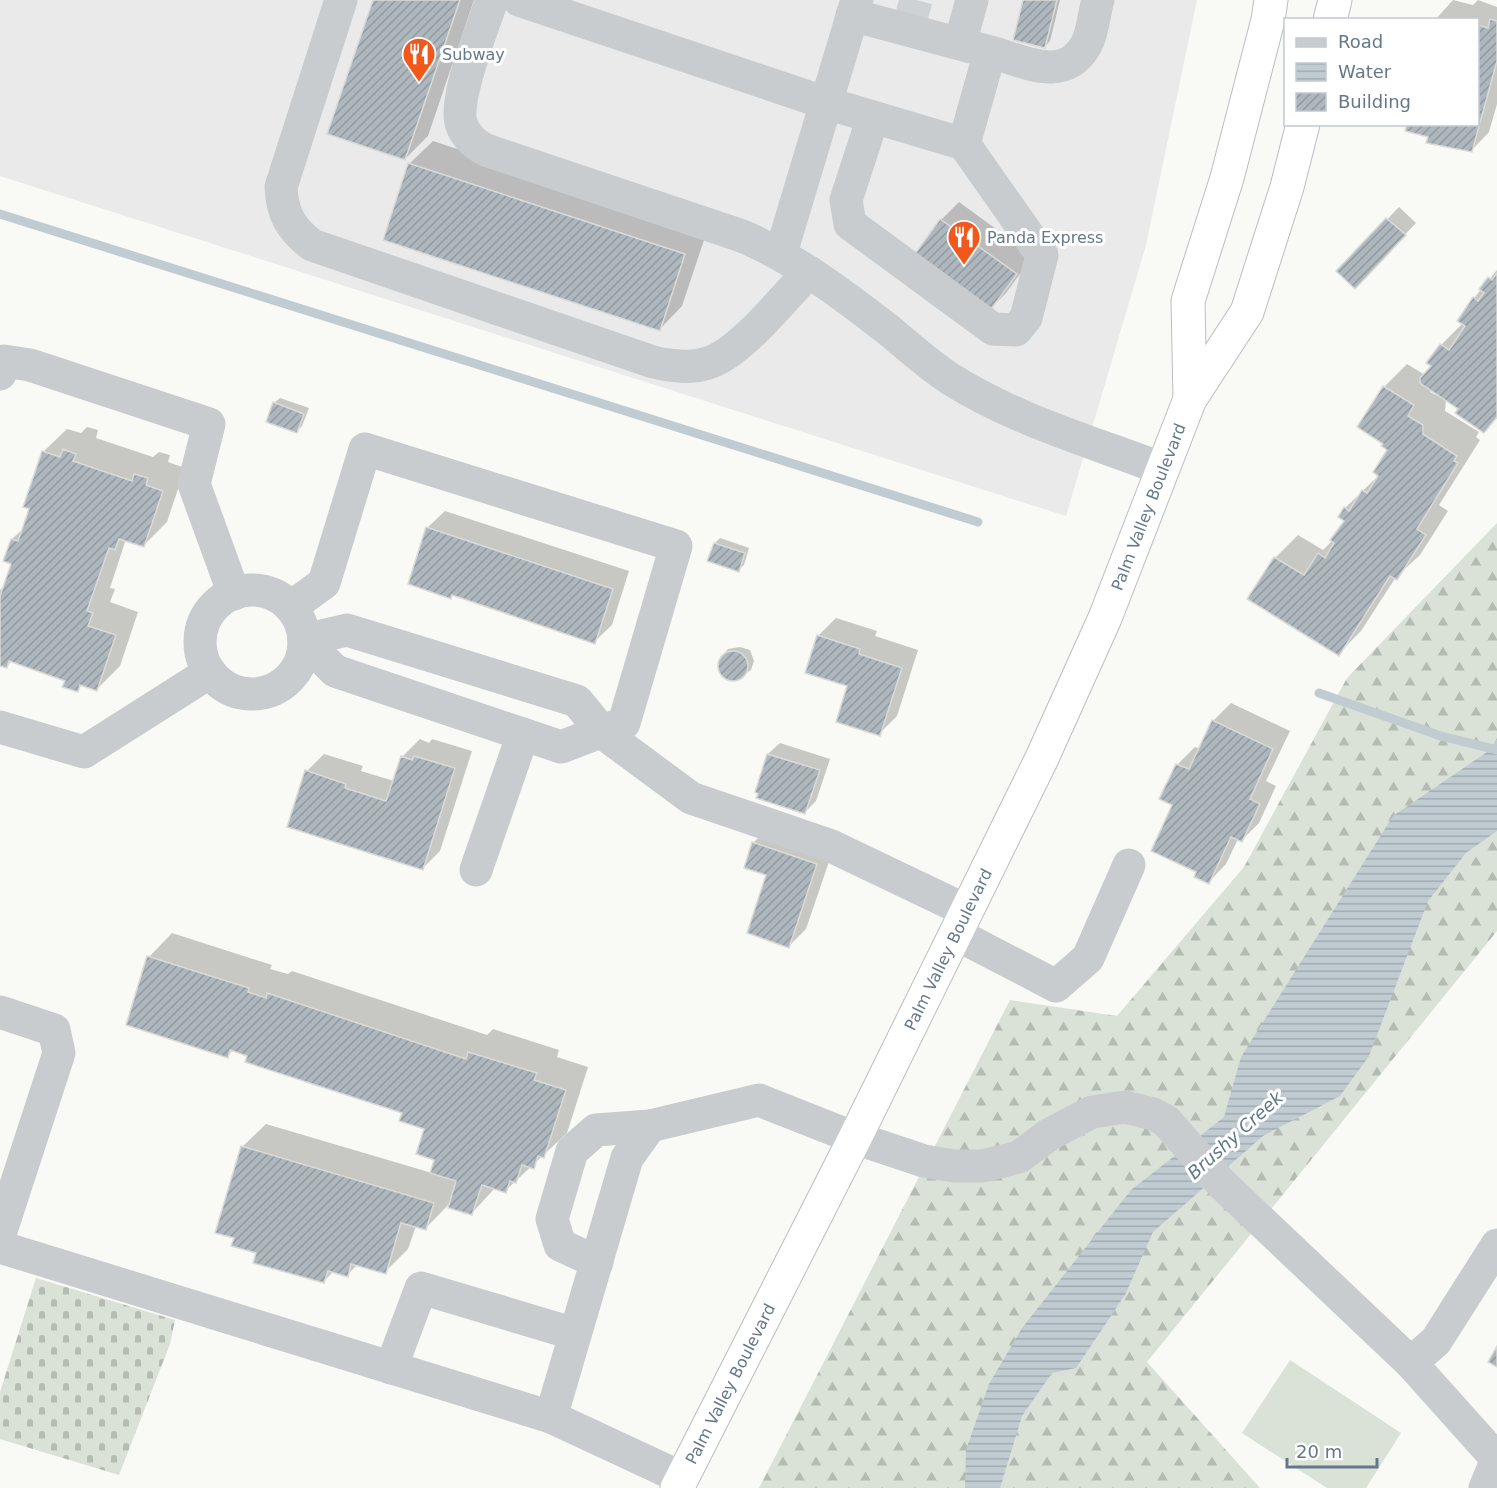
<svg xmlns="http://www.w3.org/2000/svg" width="1497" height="1488" viewBox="0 0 1497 1488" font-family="'DejaVu Sans',sans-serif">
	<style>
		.built { fill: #e9eae9 }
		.forest { fill: url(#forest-firs) }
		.cemetery { fill: url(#cemetery-stones) }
		.garden { fill: #dae1d6 }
		.water { fill: url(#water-rules) }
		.shadow { fill: #0003 }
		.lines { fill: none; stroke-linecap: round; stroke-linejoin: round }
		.stream { stroke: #c1ccd2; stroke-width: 9 }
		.building { fill: url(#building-hatch); stroke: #dadad8; stroke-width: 1.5 }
		.minor-tunnel { stroke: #cdd2d5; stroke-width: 33; stroke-dasharray: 33 16; stroke-linecap: butt }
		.highway-casing { stroke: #babec1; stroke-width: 35 }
		.minor { stroke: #c8cccf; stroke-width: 33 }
		.highway { stroke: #fff; stroke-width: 33 }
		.labels { text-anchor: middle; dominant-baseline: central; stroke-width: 6; stroke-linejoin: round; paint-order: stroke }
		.poi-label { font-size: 16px; fill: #657889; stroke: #fff; text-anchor: start }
		.street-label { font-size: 16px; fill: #657889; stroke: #fff }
		.water-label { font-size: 18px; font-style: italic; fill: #617985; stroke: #fff }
	</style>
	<defs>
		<pattern id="forest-firs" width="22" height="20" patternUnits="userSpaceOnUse" patternTransform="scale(1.5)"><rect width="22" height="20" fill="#dae1d6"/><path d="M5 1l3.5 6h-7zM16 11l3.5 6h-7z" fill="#b4bbb3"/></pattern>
		<pattern id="cemetery-stones" width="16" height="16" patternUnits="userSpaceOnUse" patternTransform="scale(1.5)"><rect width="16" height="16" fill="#dae1d6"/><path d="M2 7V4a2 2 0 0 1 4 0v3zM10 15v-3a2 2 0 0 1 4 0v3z" fill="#b4bbb3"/></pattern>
		<pattern id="water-rules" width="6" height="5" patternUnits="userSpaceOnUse" patternTransform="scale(1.5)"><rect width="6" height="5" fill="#c1ccd2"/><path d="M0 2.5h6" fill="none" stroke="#a0aab0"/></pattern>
		<pattern id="building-hatch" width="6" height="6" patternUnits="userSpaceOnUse" patternTransform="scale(1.5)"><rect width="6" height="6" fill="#aeb7bd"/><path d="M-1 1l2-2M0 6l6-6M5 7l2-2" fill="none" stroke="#919a9f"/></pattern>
	</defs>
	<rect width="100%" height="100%" fill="#f9f9f6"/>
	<polygon class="built" points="0,0 1197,0 1146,245 1066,516 0,176"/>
	<polygon class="forest" points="1497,523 1497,931 1147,1362 1260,1488 759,1488 1010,1000 1117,1016 1244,867 1347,678"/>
	<polygon class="cemetery" points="36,1278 175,1320 170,1344 119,1475 0,1439 0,1392"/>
	<polygon class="garden" points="1290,1360 1401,1433 1366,1488 1327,1488 1242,1433"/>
	<polygon class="water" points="1497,738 1497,831 1466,853 1428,901 1369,1056 1340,1096 1263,1136 1153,1232 1125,1295 1076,1368 1052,1373 1022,1416 1000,1488 965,1488 966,1450 989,1384 1022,1328 1131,1190 1224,1117 1241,1057 1393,816 1490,750"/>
	<g class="shadow">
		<polygon points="374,0 474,0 428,136 405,159"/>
		<polygon points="1024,0 1060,0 1050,41 1045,46"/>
		<polygon points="1453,0 1473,5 1478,0 1497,7 1497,104 1489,132 1472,150 1478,124 1478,20 1435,20"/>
		<polygon points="433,141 707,231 682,306 659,330 409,164"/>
		<polygon points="959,202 1033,256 1006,293 989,310 914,257 941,220"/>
		<polygon points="1399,207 1416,223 1366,276 1338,271"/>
		<polygon points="1497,270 1497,418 1484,431 1460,409 1432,389 1430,392 1446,400 1445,411 1479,432 1476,437 1480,440 1439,505 1448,511 1420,555 1396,577 1361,631 1338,654 1275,558 1298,535 1323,550 1333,540 1346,521 1345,508 1379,475 1389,450 1384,387 1407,364 1425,375 1433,365 1428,362 1441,345 1463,323 1474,298"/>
		<polygon points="280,398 309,408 302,426 297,431 274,403"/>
		<polygon points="87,427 98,430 96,438 153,457 159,452 170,455 168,462 185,468 167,522 144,545 126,539 110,588 115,589 110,602 138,612 120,666 97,689 83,684 77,690 66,680 12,661 7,666 0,664 0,590 5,585 13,563 12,539 25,527 43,452 67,429 81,433"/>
		<polygon points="445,511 629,571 612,625 594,642 453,594 450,597 427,528"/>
		<polygon points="720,538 749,548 744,565 738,570 715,543"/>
		<polygon points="836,618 877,631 875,636 918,650 897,716 879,734 818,636"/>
		<polygon points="740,647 750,650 754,661 751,670 735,681 726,678 718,669 723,655 728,649"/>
		<polygon points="1231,703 1290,731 1266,781 1276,786 1259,823 1241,841 1238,839 1226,864 1209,882 1198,872 1174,804 1161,799 1177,765 1195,747 1200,749 1213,721"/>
		<polygon points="420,739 429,743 432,739 472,751 440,851 422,869 307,771 324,754 363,766 361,771 394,781 402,757"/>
		<polygon points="780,743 830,759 816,801 805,812 768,754"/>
		<polygon points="771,826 834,847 806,929 789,946 768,874 753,843"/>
		<polygon points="172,933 272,965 270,969 288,974 292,971 487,1035 493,1029 559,1050 557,1057 588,1067 567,1133 505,1191 495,1188 472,1213 451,1202 425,1229 416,1226 408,1249 385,1272 358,1264 347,1275 334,1271 323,1282 258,1252 236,1237 242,1147 266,1124 432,1173 436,1159 426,1128 404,1112 233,1050 227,1056 149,957"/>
	</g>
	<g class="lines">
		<g class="stream">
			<polyline points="0,214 978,522"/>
			<polyline points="1319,693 1441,736 1497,750"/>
		</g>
	</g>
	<g class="building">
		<polygon points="373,0 460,0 405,160 327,134"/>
		<polygon points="1023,0 1057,0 1045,48 1013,40"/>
		<polygon points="1490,19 1497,21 1497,61 1472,152 1426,143 1428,137 1405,131 1407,124 1478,124 1478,25 1488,28"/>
		<polygon points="408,163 685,254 660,331 383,240"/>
		<polygon points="1386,218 1406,235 1355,289 1336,271"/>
		<polygon points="940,219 1017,274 989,312 912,258"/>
		<polygon points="1497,273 1497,417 1484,433 1455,413 1458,409 1420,383 1420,378 1431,366 1426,363 1440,344 1449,350 1465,326 1457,321 1473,297 1478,301 1484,293 1479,289 1488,277 1492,280"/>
		<polygon points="1383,386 1414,405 1408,416 1423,425 1423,434 1457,456 1454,461 1458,463 1417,529 1426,535 1397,580 1390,576 1339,656 1247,599 1274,557 1304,575 1318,553 1325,558 1334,543 1330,540 1344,521 1338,517 1344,507 1349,511 1362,490 1367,493 1378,476 1373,472 1387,450 1381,446 1383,444 1357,427"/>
		<polygon points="273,402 304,414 297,433 266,422"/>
		<polygon points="63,449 76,454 73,461 132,481 134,474 148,478 146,485 163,491 144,547 119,539 115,550 109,548 87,611 93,613 88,626 116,635 97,691 80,685 78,692 62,687 65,681 9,661 7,668 0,666 0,596 11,564 3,561 11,539 18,541 29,509 23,507 42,451 60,457"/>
		<polygon points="426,527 613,589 595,644 452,595 451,599 408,584"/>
		<polygon points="714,543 745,553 739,572 707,561"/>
		<polygon points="817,635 860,649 859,654 902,668 880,736 836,722 847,686 805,673"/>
		<circle cx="733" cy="666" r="15"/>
		<polygon points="1212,720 1273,749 1250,799 1260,804 1242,842 1231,837 1209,884 1194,877 1196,872 1151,851 1172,805 1159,799 1176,764 1189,769"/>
		<polygon points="767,754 820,770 805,814 756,798 758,794 755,792"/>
		<polygon points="401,756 412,760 414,756 455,768 423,870 287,827 305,770 346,784 345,788 386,801"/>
		<polygon points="752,842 817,864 789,948 747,933 766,875 744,868"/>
		<polygon points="147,956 249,988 248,992 266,998 267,993 466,1059 468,1052 537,1073 534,1080 566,1090 544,1158 538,1156 534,1169 522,1165 516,1183 510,1181 506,1193 482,1185 472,1215 448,1208 456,1181 430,1173 434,1160 416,1154 424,1129 399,1121 402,1113 245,1062 247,1056 230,1050 228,1058 126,1025"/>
		<polygon points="241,1146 434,1203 426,1230 401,1223 386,1274 351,1264 348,1277 328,1271 324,1283 253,1263 256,1253 231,1246 234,1238 215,1233"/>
		<polygon points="1497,1346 1497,1367 1488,1362"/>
	</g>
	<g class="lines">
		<polyline class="minor-tunnel" points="908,30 916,0"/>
		<g class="highway-casing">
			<g id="highway">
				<polyline points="1330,20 1335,0"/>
				<polyline points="1190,399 1188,301 1227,178 1268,20 1271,0"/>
				<path id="s1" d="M 677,1488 L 855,1138 L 1042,758 L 1105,618 L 1190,399 L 1247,312 L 1287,187 L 1303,124"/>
			</g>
		</g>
		<g class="minor">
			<path d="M 341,0 L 281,187 C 282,214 291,229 312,245 L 653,362 C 671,366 690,369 708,363 C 741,353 784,297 809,272"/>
			<path d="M 492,0 C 483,27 454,97 461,123 C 465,136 474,144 486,150 L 742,236 C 796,259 845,296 891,332 C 911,349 930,366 952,380 C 1016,420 1092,442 1163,469"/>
			<polyline points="519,0 826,103 964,144 990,52 852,15"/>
			<polyline points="960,43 972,0"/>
			<path d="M 990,52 C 1024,61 1064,84 1086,45 C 1093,33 1094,13 1098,0"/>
			<polyline points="873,117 846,200 850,224 993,329 1016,330 1026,318 1042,255 964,144"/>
			<polyline points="781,253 857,0"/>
			<polyline points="0,374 4,361 30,365 209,424 194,484 234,594"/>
			<circle cx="252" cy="642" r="52"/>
			<polyline points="291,607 324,583 365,449 676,546 624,723 561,747 335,671 304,640"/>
			<polyline points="304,640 347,630 577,701 603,733 691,798 829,845 967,911"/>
			<polyline points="0,727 84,752 210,672"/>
			<polyline points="476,870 523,734"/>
			<polyline points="956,934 1056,986 1088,958 1129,865"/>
			<polyline points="0,1012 54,1030 59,1053 0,1234"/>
			<polyline points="0,1247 551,1417"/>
			<polyline points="597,1262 560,1245 552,1219 572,1151 596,1130 650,1126"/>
			<polyline points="1411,1363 1436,1341 1497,1245"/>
			<polyline points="391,1368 421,1288 575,1334"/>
			<polyline points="682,1478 551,1417 627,1158 650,1126 759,1100 855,1138 924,1161 954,1166 983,1166 1019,1157 1050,1134 1092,1112 1125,1107 1153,1114 1166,1121 1222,1184 1411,1363 1497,1459 1485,1488"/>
		</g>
		<use href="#highway" class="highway"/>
	</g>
	<defs>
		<g id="restaurant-pin" transform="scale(1.725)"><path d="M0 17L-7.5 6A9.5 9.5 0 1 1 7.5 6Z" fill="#f2571c" stroke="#fff"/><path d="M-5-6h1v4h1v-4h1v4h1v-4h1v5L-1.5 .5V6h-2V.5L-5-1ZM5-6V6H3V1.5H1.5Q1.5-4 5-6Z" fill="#fff"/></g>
	</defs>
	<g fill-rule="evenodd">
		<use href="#restaurant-pin" x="419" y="54"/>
		<use href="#restaurant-pin" x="964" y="237"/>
	</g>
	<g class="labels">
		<g class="poi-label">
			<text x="442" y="54">Subway</text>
			<text x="987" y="237">Panda Express</text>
		</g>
		<g class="street-label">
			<text stroke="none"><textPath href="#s1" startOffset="1089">Palm Valley Boulevard</textPath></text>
			<text stroke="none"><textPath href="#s1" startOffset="603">Palm Valley Boulevard</textPath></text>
			<text stroke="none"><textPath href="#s1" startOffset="117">Palm Valley Boulevard</textPath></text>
		</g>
		<g class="water-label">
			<text transform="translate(1235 1135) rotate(-42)">Brushy Creek</text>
		</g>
	</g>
	<rect x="1284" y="18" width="195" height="108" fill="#ffffff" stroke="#c1c9d0" stroke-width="1.5"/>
	<rect x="1296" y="38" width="30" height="9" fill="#c8cccf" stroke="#c1c9d0" stroke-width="1.5"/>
	<text x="1338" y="48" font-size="18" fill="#657889">Road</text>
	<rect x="1296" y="63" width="30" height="18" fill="url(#water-rules)" stroke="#c1c9d0" stroke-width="1.5"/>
	<text x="1338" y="78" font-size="18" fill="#657889">Water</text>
	<rect x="1296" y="93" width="30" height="18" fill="url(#building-hatch)" stroke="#c1c9d0" stroke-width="1.5"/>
	<text x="1338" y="108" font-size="18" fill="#657889">Building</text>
	<path d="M1287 1458v9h90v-9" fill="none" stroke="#657889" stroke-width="3"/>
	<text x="1296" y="1458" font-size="18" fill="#657889" stroke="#ffffff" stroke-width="4.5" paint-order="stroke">20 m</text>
</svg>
